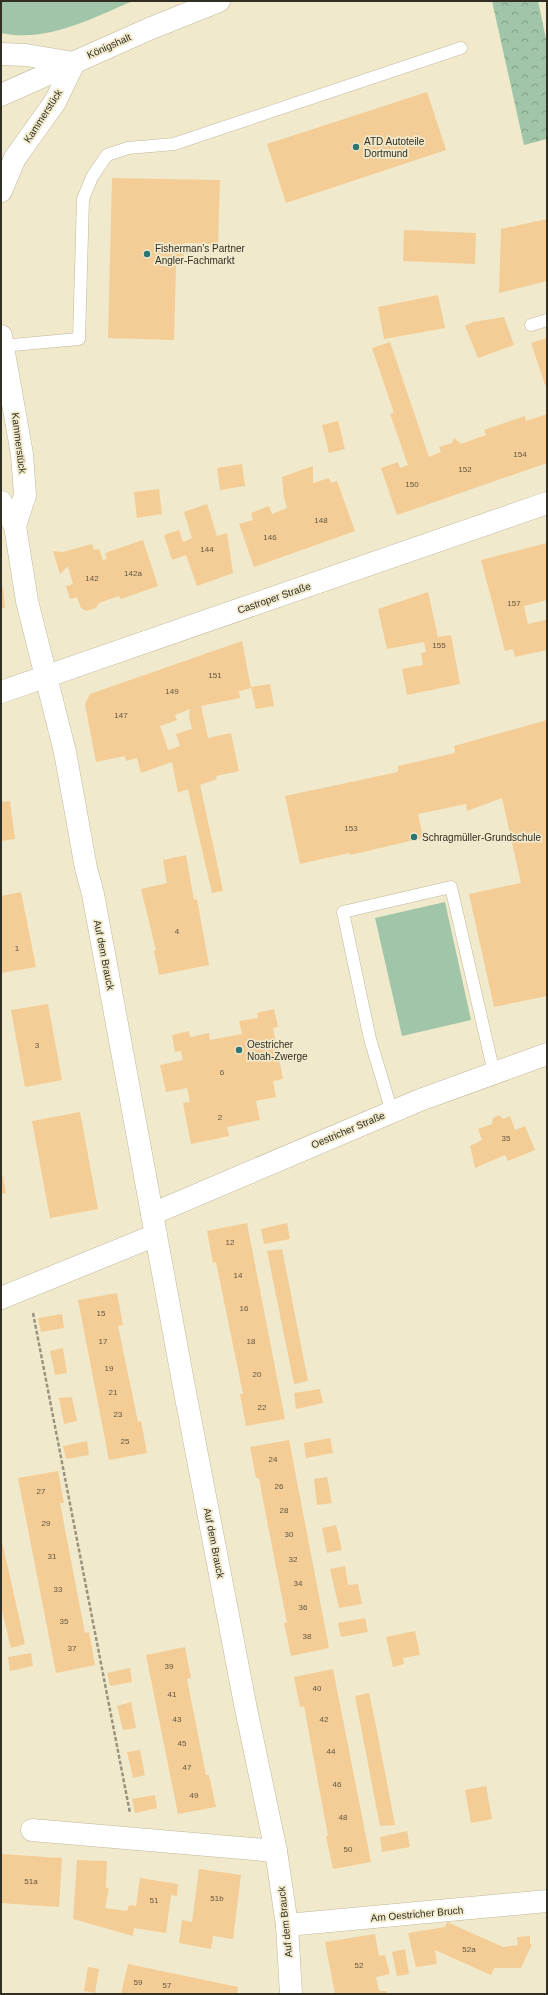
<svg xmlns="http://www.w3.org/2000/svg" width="548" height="1995" viewBox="0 0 548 1995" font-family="Helvetica,sans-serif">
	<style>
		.grass { fill: #a1c5a8 }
		.forest { fill: url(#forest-crowns) }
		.building { fill: #f4cd96; fill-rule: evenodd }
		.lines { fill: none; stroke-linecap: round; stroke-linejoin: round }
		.service-casing { stroke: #c0b89c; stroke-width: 13 }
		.minor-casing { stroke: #c0b89c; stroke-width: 23 }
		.secondary-casing { stroke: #c0b89c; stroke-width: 23 }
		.path { stroke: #99947e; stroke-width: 2.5; stroke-dasharray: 4 2; stroke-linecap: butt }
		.service { stroke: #fff; stroke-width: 12 }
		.minor { stroke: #fff; stroke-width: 22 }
		.secondary { stroke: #fff; stroke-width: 22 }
		.poi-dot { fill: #2d7673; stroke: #f0e9cb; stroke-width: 1.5 }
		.labels { text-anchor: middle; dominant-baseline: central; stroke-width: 3.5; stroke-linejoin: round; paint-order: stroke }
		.number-label { font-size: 8px; fill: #625640 }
		.street-label { font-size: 10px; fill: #312e23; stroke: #f0e9cb }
		.poi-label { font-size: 10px; fill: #312e23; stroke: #f0e9cb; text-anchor: start }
	</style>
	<defs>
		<pattern id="forest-crowns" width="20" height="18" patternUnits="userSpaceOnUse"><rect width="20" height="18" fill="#a1c5a8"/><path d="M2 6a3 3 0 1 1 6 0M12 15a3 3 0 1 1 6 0" fill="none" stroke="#84a088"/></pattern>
	</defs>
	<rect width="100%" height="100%" fill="#f0e9cb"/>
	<g class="grass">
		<path d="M 1,1 L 133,1 C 92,18 47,43 1,33 Z"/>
		<polygon points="445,902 471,1020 402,1036 375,918"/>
	</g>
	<polygon class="forest" points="492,1 538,1 547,44 547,139 524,145"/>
	<g class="building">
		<polygon points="427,92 446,150 286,203 267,144"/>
		<polygon points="112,178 220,180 218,244 184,243 184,265 176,265 174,340 108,338"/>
		<polygon points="547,219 547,281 499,293 501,229"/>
		<polygon points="404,230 476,233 475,264 403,261"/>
		<polygon points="438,295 445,328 384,339 378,307"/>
		<polygon points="504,317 514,345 478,358 465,326 473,322"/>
		<polygon points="547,338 547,385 545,385 531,343"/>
		<polygon points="390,342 429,457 441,452 439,447 452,443 454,438 461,444 486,435 484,430 525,416 526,421 547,414 547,463 397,515 381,468 398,462 400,468 408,465 390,414 394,413 372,348"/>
		<polygon points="338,421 345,449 329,453 322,425"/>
		<polygon points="242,464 245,486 220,490 217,468"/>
		<polygon points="313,466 313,483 329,478 331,483 337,481 355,531 254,567 239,524 253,520 251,513 269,506 272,514 287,508 284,498 282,477"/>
		<polygon points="159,489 162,514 137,518 134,492"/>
		<polygon points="207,504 217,536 227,533 233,573 197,586 186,555 172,560 164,535 179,530 183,542 192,538 184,512"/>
		<polygon points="143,540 158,586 121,599 119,596 99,603 96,608 86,611 81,608 77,597 70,599 66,586 73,584 68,566 60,574 53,551 63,552 92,544 94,550 99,549 103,560 107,559 105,553"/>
		<polygon points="547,543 547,600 524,606 528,624 546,620 547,650 515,657 513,649 505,651 481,560"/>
		<polygon points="1,587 3,587 5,608 1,608"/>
		<polygon points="428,592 438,637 451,635 460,684 407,695 402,669 423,665 421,653 426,652 424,642 387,649 378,609"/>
		<path d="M 242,641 L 251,688 L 239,691 L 240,698 L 201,706 L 208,738 L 231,733 L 239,771 L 216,776 L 217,779 L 200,785 L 223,891 L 212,893 L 188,789 L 178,793 L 172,762 L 141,773 L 137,758 L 126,761 L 125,756 L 96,762 L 85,704 L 90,694 ZM 190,709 L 189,717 L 192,729 L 176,734 L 180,746 L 168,750 L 160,726 L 177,720 L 175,715 Z"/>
		<polygon points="270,684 274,706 256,709 251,687"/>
		<polygon points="547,720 547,996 494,1007 469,894 521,883 502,798 467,811 466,804 418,814 423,838 350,855 349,853 300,864 285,796 398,772 398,766 455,753 454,746"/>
		<polygon points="10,801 15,839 1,841 1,802"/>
		<polygon points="186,855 194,900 197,899 209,965 159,975 154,951 156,950 141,889 167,883 163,860"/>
		<polygon points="21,892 36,967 1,973 1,896"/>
		<polygon points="48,1004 62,1080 25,1087 11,1010"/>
		<polygon points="274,1009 278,1027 273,1028 283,1079 273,1081 276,1097 256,1101 260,1120 227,1127 229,1136 191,1144 183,1103 190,1102 187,1088 166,1092 160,1065 183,1060 181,1051 175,1052 172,1035 189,1031 190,1037 209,1033 210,1040 242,1034 239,1021 258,1018 257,1013"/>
		<polygon points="80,1112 98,1209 50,1218 32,1121"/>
		<polygon points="499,1115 503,1119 510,1116 515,1130 525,1126 535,1150 508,1161 505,1155 475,1168 470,1146 482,1140 478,1129 492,1124 493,1118"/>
		<polygon points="1,1168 6,1193 1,1194"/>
		<polygon points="247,1223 285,1419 246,1426 240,1394 243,1394 216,1262 213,1263 207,1231"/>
		<polygon points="287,1223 290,1239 264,1244 261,1229"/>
		<polygon points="282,1249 308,1381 294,1384 267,1251"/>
		<polygon points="117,1293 123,1325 118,1326 138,1422 141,1421 147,1453 109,1460 78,1300"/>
		<polygon points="62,1314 64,1328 41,1332 38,1318"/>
		<polygon points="63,1348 67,1373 55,1375 50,1351"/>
		<polygon points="320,1389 323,1403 296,1409 294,1393"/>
		<polygon points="72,1397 77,1421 64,1424 59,1398"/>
		<polygon points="330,1438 333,1453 306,1458 304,1443"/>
		<polygon points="289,1440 329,1648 291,1656 284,1623 287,1623 268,1526 259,1478 256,1478 250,1447"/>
		<polygon points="87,1441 89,1455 66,1459 63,1446"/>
		<polygon points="58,1471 64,1503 60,1503 79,1602 85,1633 89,1632 95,1665 56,1673 18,1478"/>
		<polygon points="327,1477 332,1503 317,1505 314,1479"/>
		<polygon points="336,1525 342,1550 327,1553 322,1528"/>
		<polygon points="1,1537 25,1644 11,1648 1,1606"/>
		<polygon points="345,1566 348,1585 358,1584 362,1604 339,1608 330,1569"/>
		<polygon points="365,1618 368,1632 341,1637 338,1623"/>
		<polygon points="415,1631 420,1655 403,1658 404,1664 393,1667 386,1637"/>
		<polygon points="185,1647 191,1678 187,1679 206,1775 209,1775 216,1807 178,1814 146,1655"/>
		<polygon points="31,1653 33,1666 10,1671 8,1657"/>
		<polygon points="130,1668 132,1682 110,1686 107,1673"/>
		<polygon points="333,1669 371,1862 333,1869 326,1836 328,1836 304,1706 300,1707 294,1677"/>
		<polygon points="369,1693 376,1726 395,1825 380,1826 355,1696"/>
		<polygon points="131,1702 136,1728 123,1730 117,1706"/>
		<polygon points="140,1750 145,1775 133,1778 127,1752"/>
		<polygon points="486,1786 492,1819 471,1823 465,1790"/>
		<polygon points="155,1795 157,1808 135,1813 132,1799"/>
		<polygon points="407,1831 410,1847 382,1852 380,1837"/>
		<polygon points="1,1854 62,1858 59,1907 1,1903"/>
		<polygon points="77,1860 107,1861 106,1888 109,1888 105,1908 127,1911 129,1905 136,1906 140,1878 178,1884 177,1896 171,1895 166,1933 134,1928 133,1936 73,1919"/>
		<polygon points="199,1869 241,1875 233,1939 213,1936 211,1949 179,1943 182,1920 192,1922"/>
		<polygon points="447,1922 503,1947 518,1945 517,1937 530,1936 530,1944 532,1944 521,1968 494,1968 491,1975 435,1950 437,1964 416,1967 408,1933 445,1927"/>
		<polygon points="375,1934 379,1956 385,1955 390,1974 376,1977 379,1991 386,1991 387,1994 335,1994 325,1942"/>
		<polygon points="405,1949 409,1974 397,1976 392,1952"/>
		<polygon points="128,1964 238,1987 237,1994 121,1994"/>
		<polygon points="88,1967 99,1969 95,1993 84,1991"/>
	</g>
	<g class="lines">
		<g class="service-casing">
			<g id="service">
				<polyline points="531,325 547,320"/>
				<polyline points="1,346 79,339 83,199 92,177 107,155 128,148 174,144 461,48"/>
				<polyline points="392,1112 370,1039 343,912 451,887 494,1073"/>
			</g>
		</g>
		<g class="minor-casing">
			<g id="minor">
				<polyline points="1,54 26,55 74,63 55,102 15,158 1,191"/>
				<polyline points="1,336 22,454 25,495 15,526"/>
				<polyline points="1,502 15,526 27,601 65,752 86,868 93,894 184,1387 246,1709 276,1851 287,1925 291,1994"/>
				<polyline points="1,692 547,503"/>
				<polyline points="152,1214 420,1100 547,1054"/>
				<polyline points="1,1298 156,1235"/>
				<polyline points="32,1830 276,1851"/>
				<polyline points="287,1925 547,1901"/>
			</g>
		</g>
		<g class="secondary-casing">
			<polyline id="secondary" points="1,95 149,29 219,1"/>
		</g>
		<polyline class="path" points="33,1313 130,1813"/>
		<use href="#service" class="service"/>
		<use href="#minor" class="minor"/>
		<use href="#secondary" class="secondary"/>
	</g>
	<g class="poi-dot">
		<circle cx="356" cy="147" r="4"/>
		<circle cx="147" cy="254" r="4"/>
		<circle cx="414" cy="837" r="4"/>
		<circle cx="239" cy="1050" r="4"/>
	</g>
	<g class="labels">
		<g class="number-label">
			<text x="520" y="454">154</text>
			<text x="465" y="469">152</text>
			<text x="412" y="484">150</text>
			<text x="321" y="520">148</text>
			<text x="270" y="537">146</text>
			<text x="207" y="549">144</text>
			<text x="133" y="573">142a</text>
			<text x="92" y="578">142</text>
			<text x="514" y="603">157</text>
			<text x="439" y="645">155</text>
			<text x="215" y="675">151</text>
			<text x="172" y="691">149</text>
			<text x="121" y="715">147</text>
			<text x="351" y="828">153</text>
			<text x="177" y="931">4</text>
			<text x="17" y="948">1</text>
			<text x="37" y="1045">3</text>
			<text x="222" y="1072">6</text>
			<text x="220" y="1117">2</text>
			<text x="506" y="1138">35</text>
			<text x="230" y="1242">12</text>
			<text x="238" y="1275">14</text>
			<text x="244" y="1308">16</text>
			<text x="101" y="1313">15</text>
			<text x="103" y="1341">17</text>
			<text x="251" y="1341">18</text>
			<text x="109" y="1368">19</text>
			<text x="257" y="1374">20</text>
			<text x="113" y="1392">21</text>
			<text x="262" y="1407">22</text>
			<text x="118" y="1414">23</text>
			<text x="125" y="1441">25</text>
			<text x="273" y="1459">24</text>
			<text x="279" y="1486">26</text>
			<text x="41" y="1491">27</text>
			<text x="284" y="1510">28</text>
			<text x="46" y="1523">29</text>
			<text x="289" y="1534">30</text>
			<text x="52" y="1556">31</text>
			<text x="293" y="1559">32</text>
			<text x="298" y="1583">34</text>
			<text x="58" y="1589">33</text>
			<text x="303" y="1607">36</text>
			<text x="64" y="1621">35</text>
			<text x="307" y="1636">38</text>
			<text x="72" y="1648">37</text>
			<text x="169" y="1666">39</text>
			<text x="317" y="1688">40</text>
			<text x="172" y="1694">41</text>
			<text x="177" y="1719">43</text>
			<text x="324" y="1719">42</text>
			<text x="182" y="1743">45</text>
			<text x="331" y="1751">44</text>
			<text x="187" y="1767">47</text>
			<text x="337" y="1784">46</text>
			<text x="194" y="1795">49</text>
			<text x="343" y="1817">48</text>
			<text x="348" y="1849">50</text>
			<text x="31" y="1881">51a</text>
			<text x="217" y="1898">51b</text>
			<text x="154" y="1900">51</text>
			<text x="469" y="1949">52a</text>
			<text x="359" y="1965">52</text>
			<text x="138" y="1982">59</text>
			<text x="167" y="1985">57</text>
		</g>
		<g class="street-label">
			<text transform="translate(109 46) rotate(-24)">Königshalt</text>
			<text transform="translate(43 116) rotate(-57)">Kammerstück</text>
			<text transform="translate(19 443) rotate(83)">Kammerstück</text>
			<text transform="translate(274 598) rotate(-19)">Castroper Straße</text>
			<text transform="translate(104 955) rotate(79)">Auf dem Brauck</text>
			<text transform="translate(348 1130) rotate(-23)">Oestricher Straße</text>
			<text transform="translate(214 1543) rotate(79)">Auf dem Brauck</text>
			<text transform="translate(417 1914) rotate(-5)">Am Oestricher Bruch</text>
			<text transform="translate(285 1922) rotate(-96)">Auf dem Brauck</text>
		</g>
		<g class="poi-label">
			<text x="364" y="141">ATD Autoteile<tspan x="364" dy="12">Dortmund</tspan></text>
			<text x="155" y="248">Fisherman’s Partner<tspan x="155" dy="12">Angler-Fachmarkt</tspan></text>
			<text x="422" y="837">Schragmüller-Grundschule</text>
			<text x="247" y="1044">Oestricher<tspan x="247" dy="12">Noah-Zwerge</tspan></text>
		</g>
	</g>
	<rect width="548" height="1995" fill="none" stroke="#312e23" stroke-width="4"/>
</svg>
